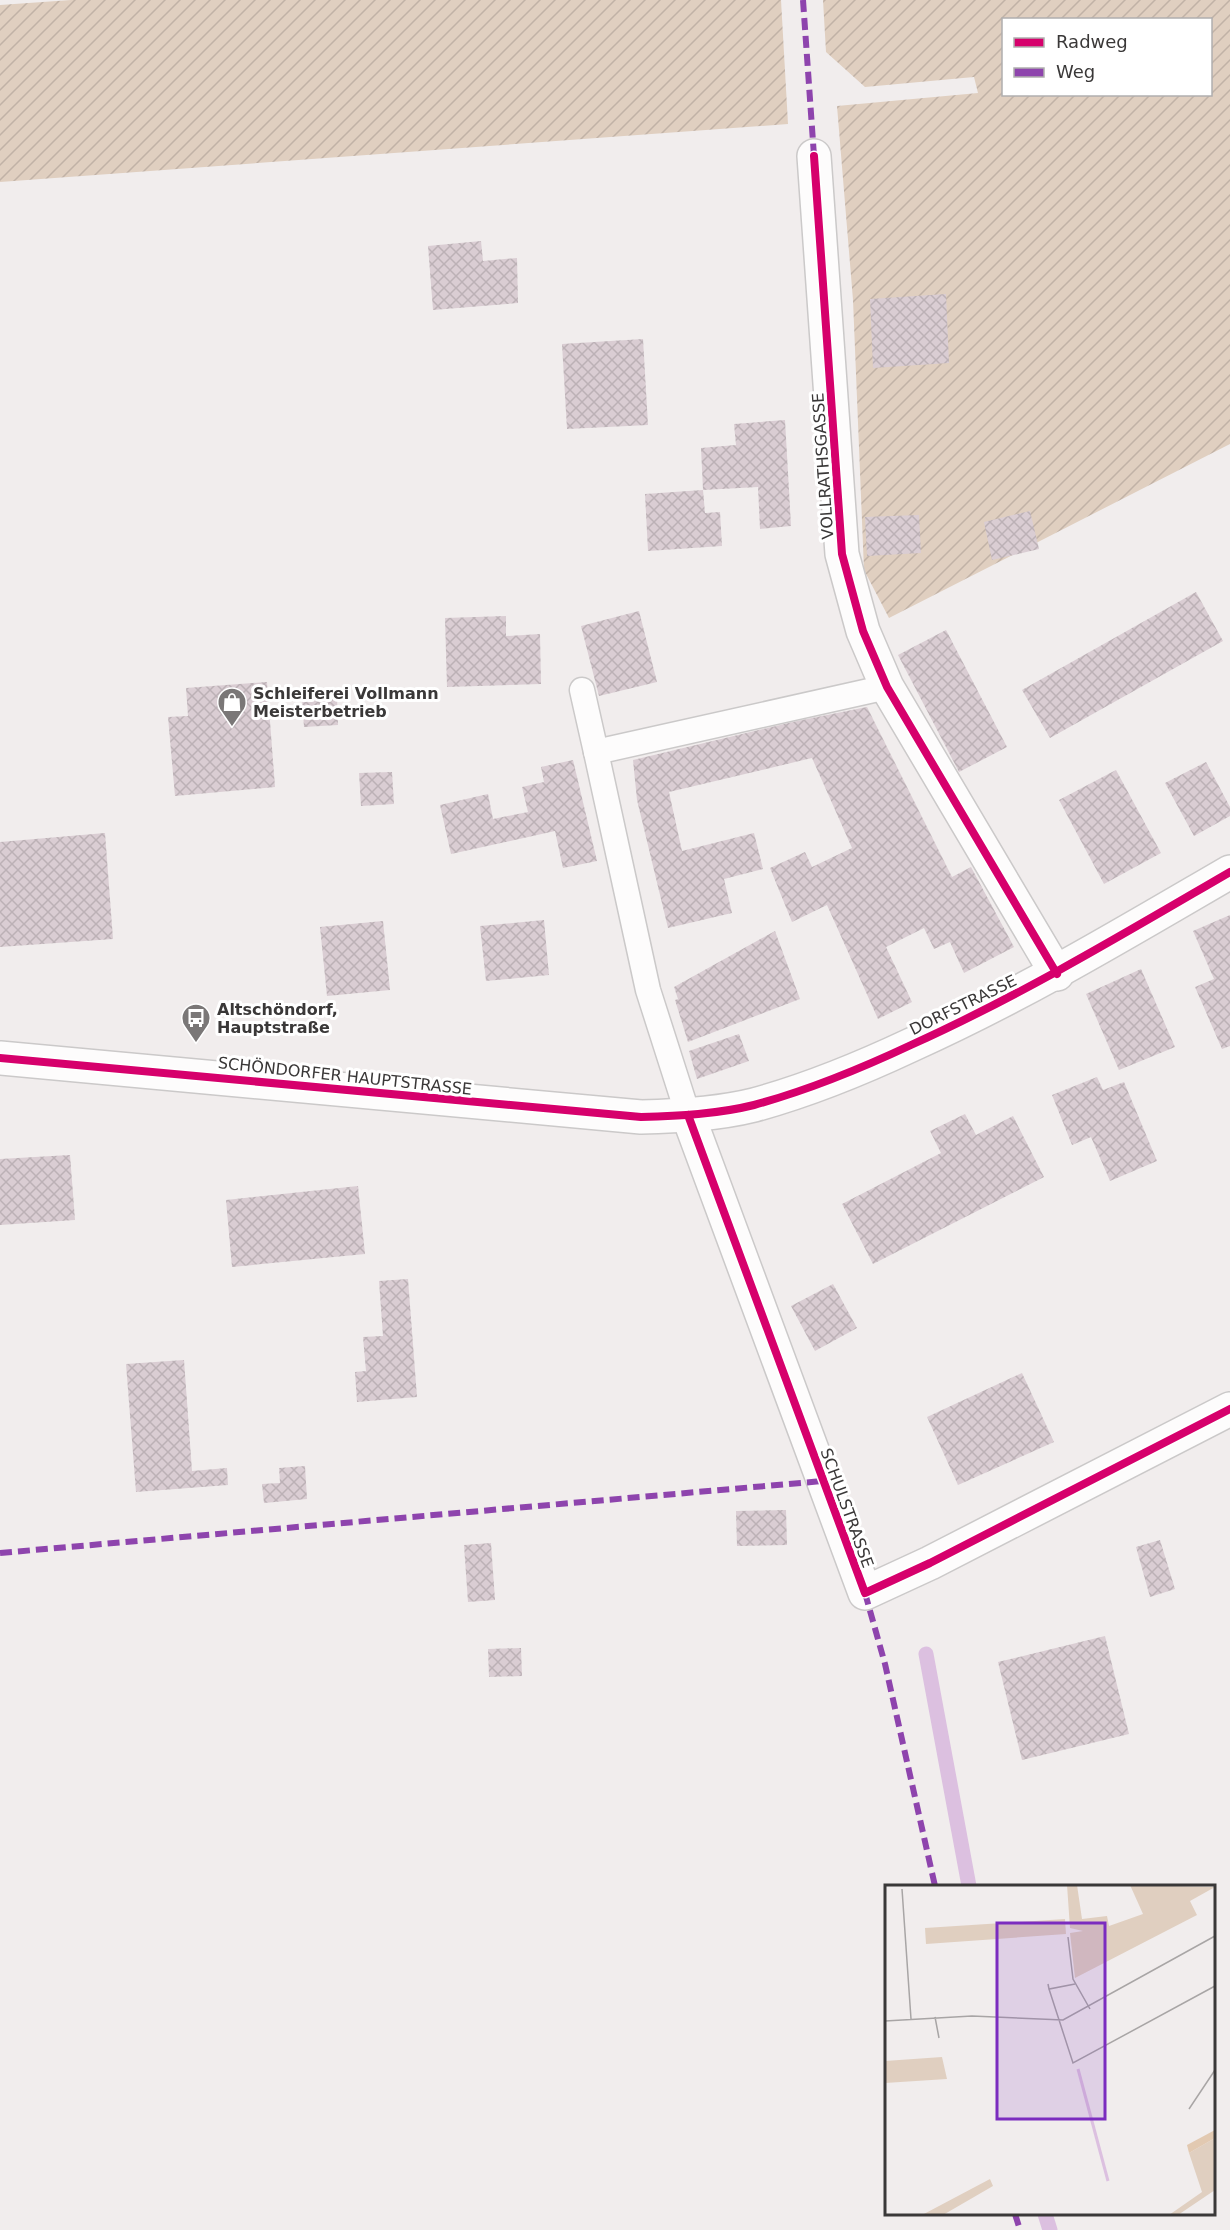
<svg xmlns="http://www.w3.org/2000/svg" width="1230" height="2230" viewBox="0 0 1230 2230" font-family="'DejaVu Sans',sans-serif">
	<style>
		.garden { fill: url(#garden-furrows); fill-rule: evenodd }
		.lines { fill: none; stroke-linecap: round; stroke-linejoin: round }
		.stream { stroke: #dcc0e0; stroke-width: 15 }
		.building { fill: url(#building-cross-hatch) }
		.service-casing { stroke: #cbc9c9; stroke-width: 27 }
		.minor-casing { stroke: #cbc9c9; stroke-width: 36 }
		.tertiary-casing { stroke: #cbc9c9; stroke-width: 36 }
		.service { stroke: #fdfcfc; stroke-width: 24 }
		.minor { stroke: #fdfcfc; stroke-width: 33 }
		.tertiary { stroke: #fdfcfc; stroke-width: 33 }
		.quiet { stroke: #8e44ad; stroke-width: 6; stroke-dasharray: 12 6; stroke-linecap: butt }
		.cycleway-casing { stroke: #fff; stroke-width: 11 }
		.cycleway { stroke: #d6006c; stroke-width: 8 }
		.labels { text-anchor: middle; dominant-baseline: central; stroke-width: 6; stroke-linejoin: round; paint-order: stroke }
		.street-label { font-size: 16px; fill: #3a3838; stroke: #fff }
		.poi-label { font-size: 16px; font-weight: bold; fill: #3a3838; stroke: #fff; text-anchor: start }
		.inset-river { fill: none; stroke: #dcc0e0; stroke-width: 3 }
		.inset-road { fill: none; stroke: #a8a5a5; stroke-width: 1.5 }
		.view { fill: #7b2cbf; fill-opacity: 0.15; stroke: #7b2cbf; stroke-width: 3 }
		.inset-edge { fill: none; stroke: #3a3838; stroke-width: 3 }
	</style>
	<defs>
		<pattern id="garden-furrows" width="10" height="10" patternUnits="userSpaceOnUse" patternTransform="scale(1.5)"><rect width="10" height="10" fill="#e0cfc0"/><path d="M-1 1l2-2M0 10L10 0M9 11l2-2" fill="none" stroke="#c1b2a6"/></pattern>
		<pattern id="building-cross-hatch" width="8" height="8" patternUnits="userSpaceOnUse" patternTransform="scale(1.5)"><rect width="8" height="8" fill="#dacdd3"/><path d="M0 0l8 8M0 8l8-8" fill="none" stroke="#bcb1b6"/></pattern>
	</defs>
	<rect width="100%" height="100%" fill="#f1eded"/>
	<g class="garden">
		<polygon points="71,0 781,0 788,124 0,182 0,5"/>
		<path d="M 823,0 L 1230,0 L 1230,444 L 889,618 L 864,570 L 853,300 L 837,106 L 978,93 L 974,77 L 865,87 L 826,52 ZM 1004,20 L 1210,20 L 1210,94 L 1004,94 Z"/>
	</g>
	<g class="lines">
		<g class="stream">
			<polyline points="926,1654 969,1886"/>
			<polyline points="1045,2214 1050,2230"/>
		</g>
	</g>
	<g class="building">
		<polygon points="481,241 483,261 517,258 518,303 433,310 428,246"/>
		<polygon points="946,294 949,363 873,368 870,299"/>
		<polygon points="643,339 648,425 567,429 562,344"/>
		<polygon points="785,420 791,526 760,529 758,487 703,490 701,448 736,445 734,424"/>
		<polygon points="703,490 705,513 720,512 722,546 648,551 645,494"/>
		<polygon points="1030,511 1039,549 992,560 984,522"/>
		<polygon points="919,515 921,553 867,556 865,517"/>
		<polygon points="1196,592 1223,641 1050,738 1022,690"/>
		<polygon points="639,611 657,682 599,696 581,626"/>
		<polygon points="506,616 506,636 540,634 541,684 447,687 445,618"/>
		<polygon points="946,630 1007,747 959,772 898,655"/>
		<polygon points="267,682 275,787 175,796 168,717 188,716 186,688"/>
		<polygon points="337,697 338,725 304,727 302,699"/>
		<polygon points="867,707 952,877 971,867 1014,947 964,973 950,942 934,949 924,928 886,947 912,1002 878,1019 827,905 792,922 770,868 805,852 812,867 852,848 812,758 669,792 682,851 754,833 763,869 724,879 732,913 668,928 637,800 633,760 797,721"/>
		<polygon points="573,760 597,861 563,868 555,831 451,854 440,805 488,794 493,819 528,812 522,787 544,782 541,767"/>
		<polygon points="1206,762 1230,807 1230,816 1194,836 1165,783"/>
		<polygon points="1116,770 1161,853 1104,884 1059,800"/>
		<polygon points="392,772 394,804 361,806 359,773"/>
		<polygon points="105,833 113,939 0,947 0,842"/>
		<polygon points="1230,915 1230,1046 1222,1049 1195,987 1214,979 1193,931"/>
		<polygon points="544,920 549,975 486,981 480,926"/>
		<polygon points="383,921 390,990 327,996 320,927"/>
		<polygon points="775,931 800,999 688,1042 675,1000 678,999 674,987"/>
		<polygon points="1141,969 1175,1047 1119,1070 1086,994"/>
		<polygon points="739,1034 749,1061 697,1079 689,1051"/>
		<polygon points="1097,1077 1103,1090 1124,1082 1157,1161 1110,1181 1091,1137 1072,1145 1052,1095"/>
		<polygon points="965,1114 976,1135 1013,1116 1044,1177 873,1264 842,1204 941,1153 930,1131"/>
		<polygon points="70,1155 75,1220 0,1225 0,1159"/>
		<polygon points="358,1186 365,1254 232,1267 226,1200"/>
		<polygon points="408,1279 417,1397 357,1402 355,1372 366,1371 363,1337 383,1336 379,1281"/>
		<polygon points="833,1284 857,1328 815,1351 791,1306"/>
		<polygon points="184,1360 192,1471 227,1468 228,1485 136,1492 126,1364"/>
		<polygon points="1022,1373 1054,1442 958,1485 927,1417"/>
		<polygon points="305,1466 307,1499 264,1503 262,1484 280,1483 279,1468"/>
		<polygon points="786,1510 787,1545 737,1546 736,1511"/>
		<polygon points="1160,1540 1175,1589 1150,1597 1136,1547"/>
		<polygon points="491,1543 495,1600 468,1602 464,1545"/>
		<polygon points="1105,1636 1129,1734 1022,1760 998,1662"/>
		<polygon points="521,1648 522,1676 489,1677 488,1649"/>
	</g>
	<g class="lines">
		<g class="service-casing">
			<g id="service">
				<polyline points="582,690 596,752 887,687"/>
				<polyline points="596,752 648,990 688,1115"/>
			</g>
		</g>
		<g class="minor-casing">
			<g id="minor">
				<polyline points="814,156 842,554 863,631 887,687 1057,974"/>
				<polyline points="688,1115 865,1593 930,1563 1230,1409"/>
			</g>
		</g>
		<g class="tertiary-casing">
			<path id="tertiary" d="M 0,1058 L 641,1117 C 679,1116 718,1114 754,1105 C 809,1090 860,1069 911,1045 C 1022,995 1125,933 1230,872"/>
		</g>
		<use href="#service" class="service"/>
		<use href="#minor" class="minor"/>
		<use href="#tertiary" class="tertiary"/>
		<g class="quiet">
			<polyline points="803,0 814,156"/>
			<polyline points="0,1553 823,1481"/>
			<polyline points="865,1593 885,1664 935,1886"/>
			<polyline points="1015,2214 1020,2230"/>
		</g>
		<g class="cycleway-casing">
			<g id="cycleway">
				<polyline points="814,156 842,554 863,631 887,687 1057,974"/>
				<path d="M 0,1058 L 641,1117 C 679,1116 718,1114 754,1105 C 809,1090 860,1069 911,1045 C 1022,995 1125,933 1230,872"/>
				<polyline points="688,1115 865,1593 930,1563 1230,1409"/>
			</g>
		</g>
		<use href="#cycleway" class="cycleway"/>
	</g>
	<defs>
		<g id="shop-pin" transform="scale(1.5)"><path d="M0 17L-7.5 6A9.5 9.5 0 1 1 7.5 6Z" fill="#7a7777" stroke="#fff"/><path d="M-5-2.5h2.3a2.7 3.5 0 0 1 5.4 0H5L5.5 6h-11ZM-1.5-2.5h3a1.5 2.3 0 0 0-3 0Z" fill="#fff"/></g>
		<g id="bus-pin" transform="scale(1.5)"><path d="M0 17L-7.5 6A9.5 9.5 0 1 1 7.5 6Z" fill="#7a7777" stroke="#fff"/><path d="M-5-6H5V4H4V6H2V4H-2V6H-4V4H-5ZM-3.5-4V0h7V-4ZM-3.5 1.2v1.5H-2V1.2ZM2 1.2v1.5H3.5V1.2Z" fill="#fff"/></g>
	</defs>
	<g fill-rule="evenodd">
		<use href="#shop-pin" x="232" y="702"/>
		<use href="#bus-pin" x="196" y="1018"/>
	</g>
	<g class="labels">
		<g class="street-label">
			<text transform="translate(823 466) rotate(-94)">VOLLRATHSGASSE</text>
			<text transform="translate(963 1005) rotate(-26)">DORFSTRASSE</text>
			<text transform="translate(345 1076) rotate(6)">SCHÖNDORFER HAUPTSTRASSE</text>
			<text transform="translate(847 1508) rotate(70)">SCHULSTRASSE</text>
		</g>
		<g class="poi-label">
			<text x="253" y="693">Schleiferei Vollmann<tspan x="253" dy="18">Meisterbetrieb</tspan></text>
			<text x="217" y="1009">Altschöndorf,<tspan x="217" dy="18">Hauptstraße</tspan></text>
		</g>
	</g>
	<g transform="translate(885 1885)">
		<rect width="330" height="330" fill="#f1eded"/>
		<path d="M 57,172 L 62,194 L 0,198 L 0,176 ZM 330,253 L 330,305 L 293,330 L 284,330 L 317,307 L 304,268 ZM 105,294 L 108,301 L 58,330 L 37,330 Z" fill="#e0cfc0"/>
		<path d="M 330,245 L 330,253 L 304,268 L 302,260 Z" fill="#e2c9b1"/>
		<path d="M 182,0 L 192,0 L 197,34 L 222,31 L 224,41 L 258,29 L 245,0 L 330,2 L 305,16 L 312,30 L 190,93 L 185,48 L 198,46 L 185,43 ZM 180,34 L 181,49 L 41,59 L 40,43 Z" fill="#e0cfc0"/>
		<path class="inset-river" d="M 193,184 L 223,296"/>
		<path class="inset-road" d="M 17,4 L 26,134M 183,52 L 188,94 L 205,124M 163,99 L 164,104 L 190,99M 164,104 L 188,178 L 330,101M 50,132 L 54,153M 0,136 L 87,131 L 178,135 L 330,51M 304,224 L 330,185"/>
		<path class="view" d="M 112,38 L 220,38 L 220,234 L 112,234 Z"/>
		<rect width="330" height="330" class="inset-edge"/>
	</g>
	<rect x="1002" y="18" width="210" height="78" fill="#ffffff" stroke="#b0afaf" stroke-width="1.5"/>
	<rect x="1014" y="38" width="30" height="9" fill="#d6006c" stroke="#b0afaf" stroke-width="1.5"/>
	<text x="1056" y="48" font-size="18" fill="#3a3838">Radweg</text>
	<rect x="1014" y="68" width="30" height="9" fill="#8e44ad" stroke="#b0afaf" stroke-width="1.5"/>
	<text x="1056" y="78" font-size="18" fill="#3a3838">Weg</text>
</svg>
